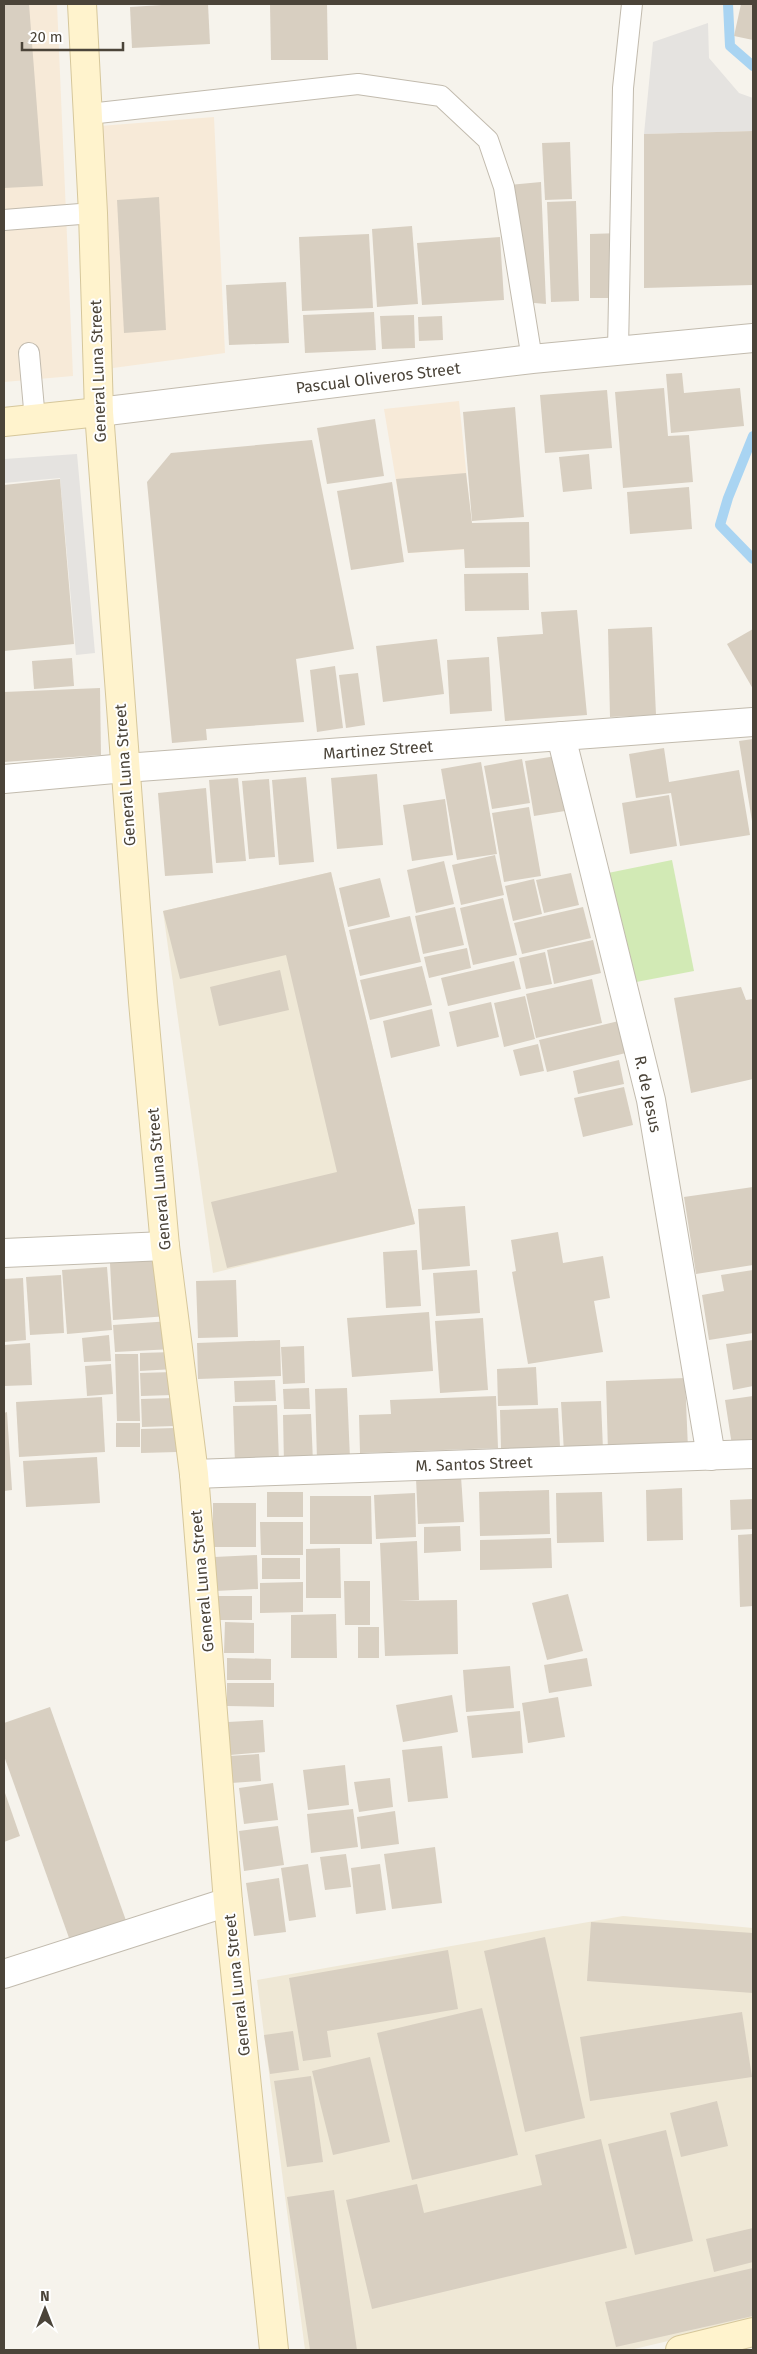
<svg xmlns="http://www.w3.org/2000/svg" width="757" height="2354" viewBox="0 0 757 2354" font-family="'Fira Sans',sans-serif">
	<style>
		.commercial { fill: #f7ead8 }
		.education { fill: #efe8d6 }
		.green { fill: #d2eab5 }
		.parking { fill: #e5e3e0 }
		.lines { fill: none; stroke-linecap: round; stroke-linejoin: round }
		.stream { stroke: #a9d4f2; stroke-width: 10 }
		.building { fill: #d8cfc1 }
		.service-casing { stroke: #c2bbae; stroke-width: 22 }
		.minor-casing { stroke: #c2bbae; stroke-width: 30 }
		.tertiary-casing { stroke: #c2bbae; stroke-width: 30 }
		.secondary-casing { stroke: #d6c79b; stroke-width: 30 }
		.service { stroke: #fff; stroke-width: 20 }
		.minor { stroke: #fff; stroke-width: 28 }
		.tertiary { stroke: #fff; stroke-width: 28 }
		.secondary { stroke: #fff3cd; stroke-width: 28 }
		.labels { text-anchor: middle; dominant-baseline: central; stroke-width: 4; stroke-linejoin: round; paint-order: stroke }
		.street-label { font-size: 16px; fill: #4b4439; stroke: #fff }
	</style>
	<rect width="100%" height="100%" fill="#f6f3ec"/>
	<g class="commercial">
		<polygon points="4,4 57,4 73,376 4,382"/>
		<polygon points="214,117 225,353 113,368 100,126"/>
		<polygon points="459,401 474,549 408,553 384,409"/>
	</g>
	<g class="education">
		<polygon points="331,872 415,1224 213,1273 163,911"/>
		<polygon points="623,1916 753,1928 753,2321 630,2350 305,2350 257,1980"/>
	</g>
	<polygon class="green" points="672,860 694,971 631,983 608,873"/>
	<g class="parking">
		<polygon points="708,23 709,58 739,93 753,98 753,131 644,134 653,42"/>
		<polygon points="77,454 95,653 76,655 60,478 4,483 4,459"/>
	</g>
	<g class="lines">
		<g class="stream">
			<polyline points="728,4 730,46 753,66"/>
			<polyline points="753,436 728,498 720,525 753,559"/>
		</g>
	</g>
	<g class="building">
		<polygon points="4,4 29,4 43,186 4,188"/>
		<polygon points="178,4 208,4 210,44 132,48 130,7"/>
		<polygon points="270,4 327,4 328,60 271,60"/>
		<polygon points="741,4 753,4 753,40 734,36"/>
		<polygon points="753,131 753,285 644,288 644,134"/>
		<polygon points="570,142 572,199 545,200 542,143"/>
		<polygon points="541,182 546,304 523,302 509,185"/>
		<polygon points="159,197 166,330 124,333 117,200"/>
		<polygon points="576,201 579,301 551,302 547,202"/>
		<polygon points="412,226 418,304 377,307 372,229"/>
		<polygon points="621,233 622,298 590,298 590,234"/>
		<polygon points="369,234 373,308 302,311 299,237"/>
		<polygon points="500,237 504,300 422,305 417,243"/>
		<polygon points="286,282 289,343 229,345 226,285"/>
		<polygon points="374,312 376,350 305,353 303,315"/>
		<polygon points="414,315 415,348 382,349 380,316"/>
		<polygon points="442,316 443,340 419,341 418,317"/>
		<polygon points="682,373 684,393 740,388 744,426 671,433 666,374"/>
		<polygon points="664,388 668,436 689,435 693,482 623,488 615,392"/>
		<polygon points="607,390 612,448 545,453 540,395"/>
		<polygon points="515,407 524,517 472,521 463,412"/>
		<polygon points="375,419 384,476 327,484 317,428"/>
		<polygon points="312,440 354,649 296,659 304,722 206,729 207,740 172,743 147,482 171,453"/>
		<polygon points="589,454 592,489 563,492 559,457"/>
		<polygon points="466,473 472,523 529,522 530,567 465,568 464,549 408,553 396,479"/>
		<polygon points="60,479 74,644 4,651 4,485"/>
		<polygon points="392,482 404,562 351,570 337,491"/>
		<polygon points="689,487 692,529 630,534 627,492"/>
		<polygon points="528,573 529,610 465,611 464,574"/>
		<polygon points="577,610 587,715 505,721 497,637 543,634 541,612"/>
		<polygon points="652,627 656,715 610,717 608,629"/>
		<polygon points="753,629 753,689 727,644"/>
		<polygon points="437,639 444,694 383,702 376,646"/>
		<polygon points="489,657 492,711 450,714 447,660"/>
		<polygon points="72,658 74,686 34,689 32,661"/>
		<polygon points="335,666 343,728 317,732 310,670"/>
		<polygon points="358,673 365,725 346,728 339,675"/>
		<polygon points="100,688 101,755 4,762 4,692"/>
		<polygon points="753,739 753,821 752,821 739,741"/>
		<polygon points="664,748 669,782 739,770 750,835 680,846 671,793 636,798 629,754"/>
		<polygon points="556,756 565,811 534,816 525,761"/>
		<polygon points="522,759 530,803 492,809 484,766"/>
		<polygon points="481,762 497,854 457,860 441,769"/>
		<polygon points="377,774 383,845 337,849 331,778"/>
		<polygon points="306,777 314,862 279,865 272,780"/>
		<polygon points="238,778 246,861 216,863 209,780"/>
		<polygon points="269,779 275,857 249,859 242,781"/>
		<polygon points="206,788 213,873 165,876 158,793"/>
		<polygon points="669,795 677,846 630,854 622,803"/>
		<polygon points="445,799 453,855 412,861 403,805"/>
		<polygon points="529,807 541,876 504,882 492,813"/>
		<polygon points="495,855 504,895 461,905 452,865"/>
		<polygon points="444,861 454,904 416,913 407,870"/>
		<polygon points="331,872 415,1224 227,1268 211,1202 337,1172 286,955 180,979 163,911"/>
		<polygon points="571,873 579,905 544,913 536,880"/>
		<polygon points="380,878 390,917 348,927 339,888"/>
		<polygon points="534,879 542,914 513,921 505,886"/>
		<polygon points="503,898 517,955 473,965 460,908"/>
		<polygon points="455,907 464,945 423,954 415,916"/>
		<polygon points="583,907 591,938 522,954 514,923"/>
		<polygon points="410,916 421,962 360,976 349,930"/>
		<polygon points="593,940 601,973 554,984 547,950"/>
		<polygon points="467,948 471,968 429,978 424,957"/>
		<polygon points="545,952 552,984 526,989 519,958"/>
		<polygon points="514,961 521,989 448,1006 441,978"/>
		<polygon points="422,966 432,1005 370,1020 360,980"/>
		<polygon points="280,970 289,1010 219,1026 210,987"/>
		<polygon points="592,979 602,1023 536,1038 526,994"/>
		<polygon points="741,987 746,1000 753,999 753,1079 691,1093 674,998"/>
		<polygon points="525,996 535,1039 504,1047 494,1003"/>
		<polygon points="491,1002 499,1037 457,1047 449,1012"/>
		<polygon points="432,1009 440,1046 391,1058 383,1021"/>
		<polygon points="623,1020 630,1052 547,1072 539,1040"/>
		<polygon points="538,1044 544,1071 520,1076 513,1050"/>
		<polygon points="619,1060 624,1084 578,1094 573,1071"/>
		<polygon points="624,1087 633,1125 583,1137 574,1098"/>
		<polygon points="753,1187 753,1265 696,1274 684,1197"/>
		<polygon points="465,1206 470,1266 422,1270 418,1209"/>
		<polygon points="558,1232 563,1263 603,1256 610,1298 594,1301 603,1352 528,1364 512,1272 516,1271 511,1240"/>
		<polygon points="417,1250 421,1306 386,1308 383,1252"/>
		<polygon points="165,1259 168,1316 113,1320 110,1263"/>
		<polygon points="107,1267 112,1330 67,1334 62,1270"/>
		<polygon points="477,1270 480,1313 436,1316 433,1273"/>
		<polygon points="753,1270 753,1333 709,1340 702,1295 724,1291 721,1275"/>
		<polygon points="61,1275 64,1333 30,1335 26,1277"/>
		<polygon points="23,1278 26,1340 4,1342 4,1279"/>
		<polygon points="236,1280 238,1337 198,1338 196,1281"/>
		<polygon points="429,1312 433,1371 352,1377 347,1318"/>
		<polygon points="483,1318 488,1390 440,1393 435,1321"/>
		<polygon points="171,1321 173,1349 115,1352 113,1325"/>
		<polygon points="109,1335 111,1361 84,1362 82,1338"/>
		<polygon points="280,1340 281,1376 198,1379 197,1343"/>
		<polygon points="753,1340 753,1386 733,1390 726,1344"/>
		<polygon points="30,1343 32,1385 4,1386 4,1345"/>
		<polygon points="304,1346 305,1383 283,1384 281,1347"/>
		<polygon points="173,1352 174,1369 140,1371 140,1353"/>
		<polygon points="115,1354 138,1354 140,1421 117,1421"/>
		<polygon points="111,1364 113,1394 87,1396 85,1366"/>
		<polygon points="536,1367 538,1405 498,1406 497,1369"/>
		<polygon points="173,1372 173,1395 141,1396 140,1373"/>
		<polygon points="685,1378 688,1449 608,1452 606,1381"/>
		<polygon points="275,1380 276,1401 235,1402 234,1381"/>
		<polygon points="309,1388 310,1409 284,1409 283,1389"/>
		<polygon points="347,1388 350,1459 317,1460 315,1389"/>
		<polygon points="496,1396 498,1448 360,1453 359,1415 391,1414 390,1400"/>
		<polygon points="753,1396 753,1449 733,1452 725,1400"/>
		<polygon points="102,1397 105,1452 19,1457 16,1402"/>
		<polygon points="174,1398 175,1426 142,1427 141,1399"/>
		<polygon points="601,1401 603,1450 564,1452 561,1402"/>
		<polygon points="277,1405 279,1463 235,1464 233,1406"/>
		<polygon points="558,1408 560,1447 501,1449 500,1410"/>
		<polygon points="7,1412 12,1490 4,1491 4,1413"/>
		<polygon points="311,1414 313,1463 284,1464 283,1415"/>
		<rect x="116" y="1423" width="24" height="24"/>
		<polygon points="175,1428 177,1452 141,1453 141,1429"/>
		<polygon points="97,1457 100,1503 26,1507 23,1461"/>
		<polygon points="461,1476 464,1522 418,1524 416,1478"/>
		<polygon points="682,1488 683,1540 647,1541 646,1490"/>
		<polygon points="549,1490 550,1534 480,1536 479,1492"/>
		<rect x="267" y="1492" width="36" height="25"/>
		<polygon points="602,1492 604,1542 557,1543 556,1493"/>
		<polygon points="415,1493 416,1537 376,1539 374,1495"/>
		<polygon points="310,1496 371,1496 372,1544 310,1544"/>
		<polygon points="753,1499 753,1529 731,1530 730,1500"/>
		<rect x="213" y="1503" width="43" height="44"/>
		<polygon points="260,1522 303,1522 303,1555 261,1555"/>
		<polygon points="460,1526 461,1551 424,1553 424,1527"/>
		<polygon points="753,1534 753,1606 740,1607 738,1535"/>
		<polygon points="551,1538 552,1568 480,1570 480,1540"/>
		<polygon points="417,1541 419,1600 398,1601 457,1600 458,1654 385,1656 380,1543"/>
		<polygon points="340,1548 341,1598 306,1598 306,1549"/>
		<polygon points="257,1555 258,1589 215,1591 214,1557"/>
		<rect x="262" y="1558" width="38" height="21"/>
		<polygon points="344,1581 370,1581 370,1625 345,1625"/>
		<polygon points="303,1582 303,1612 260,1613 260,1583"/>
		<polygon points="568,1594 583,1651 547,1660 532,1603"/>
		<rect x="217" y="1596" width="35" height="24"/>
		<polygon points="336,1614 337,1658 291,1658 291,1615"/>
		<polygon points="225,1622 254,1623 254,1653 224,1653"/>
		<rect x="358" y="1627" width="21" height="31"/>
		<polygon points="227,1658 271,1659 271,1680 227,1680"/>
		<polygon points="587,1658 592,1686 549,1693 544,1665"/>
		<polygon points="510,1666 514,1708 466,1712 463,1670"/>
		<polygon points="227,1683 274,1683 274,1707 227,1706"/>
		<polygon points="452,1695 458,1732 403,1742 396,1705"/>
		<polygon points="558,1697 565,1737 528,1743 522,1703"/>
		<polygon points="50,1707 129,1929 73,1949 4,1756 4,1723"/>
		<polygon points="520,1711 523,1753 472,1758 467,1716"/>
		<polygon points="263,1720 265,1752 230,1755 228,1722"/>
		<polygon points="442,1746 448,1798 408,1802 402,1750"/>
		<polygon points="259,1754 261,1781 231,1783 229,1756"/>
		<polygon points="345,1765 349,1805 308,1810 303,1770"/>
		<polygon points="390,1778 393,1807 359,1812 354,1782"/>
		<polygon points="273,1783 278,1820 244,1824 239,1788"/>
		<polygon points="4,1790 20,1836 4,1842"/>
		<polygon points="353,1809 358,1847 311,1853 307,1814"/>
		<polygon points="395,1811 399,1844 361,1849 357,1817"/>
		<polygon points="278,1826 284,1865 244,1871 239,1831"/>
		<polygon points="435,1847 442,1903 392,1909 384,1854"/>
		<polygon points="346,1854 351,1887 325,1890 320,1857"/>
		<polygon points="308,1864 316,1917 289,1921 281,1868"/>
		<polygon points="380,1864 386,1910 356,1914 351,1868"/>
		<polygon points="279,1878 286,1932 254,1936 246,1883"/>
		<polygon points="591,1922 753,1933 753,1993 587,1981"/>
		<polygon points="545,1937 585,2118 525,2132 484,1951"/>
		<polygon points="448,1950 458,2009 327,2031 331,2057 303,2061 289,1978"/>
		<polygon points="482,2008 518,2155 412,2180 377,2033"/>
		<polygon points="742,2012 752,2077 590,2101 580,2037"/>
		<polygon points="293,2031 299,2070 270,2074 264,2035"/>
		<polygon points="370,2057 390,2142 333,2155 312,2071"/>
		<polygon points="311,2076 323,2162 287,2167 274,2081"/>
		<polygon points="717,2101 728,2146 681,2157 670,2113"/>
		<polygon points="666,2130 693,2241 635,2255 608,2144"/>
		<polygon points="601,2139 627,2248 372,2309 346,2200 417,2184 424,2213 542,2185 535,2155"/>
		<polygon points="334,2190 357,2350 310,2350 287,2197"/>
		<polygon points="753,2228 753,2262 714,2272 706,2239"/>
		<polygon points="753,2268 753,2316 616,2347 605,2302"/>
	</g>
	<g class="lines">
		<g class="service-casing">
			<g id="service">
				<polyline points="89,114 358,84 441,96 488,140 504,187 532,359"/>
				<polyline points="4,220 93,213"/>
				<polyline points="618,350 623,88 632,4"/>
				<polyline points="29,353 35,420"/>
			</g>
		</g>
		<g class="minor-casing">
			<g id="minor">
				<polyline points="561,736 651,1100 711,1456"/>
				<polyline points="4,779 125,768"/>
				<polyline points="4,1253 165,1246"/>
				<polyline points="4,1974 228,1902"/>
			</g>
		</g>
		<g class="tertiary-casing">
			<g id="tertiary">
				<polyline points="99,412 532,359 753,338"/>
				<polyline points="125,768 753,722"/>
				<polyline points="194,1474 753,1454"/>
			</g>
		</g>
		<g class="secondary-casing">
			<g id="secondary">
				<polyline points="82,4 93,213 99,412 143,1002 165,1246 194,1474 228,1902 274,2350"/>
				<polyline points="4,422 99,412"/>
				<polyline points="680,2350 753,2332"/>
			</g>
		</g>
		<use href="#service" class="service"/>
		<use href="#minor" class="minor"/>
		<use href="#tertiary" class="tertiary"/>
		<use href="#secondary" class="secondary"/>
	</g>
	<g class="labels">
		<g class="street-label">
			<text transform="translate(98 371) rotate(-92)">General Luna Street</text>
			<text transform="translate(378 378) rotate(-7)">Pascual Oliveros Street</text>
			<text transform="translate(378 750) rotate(-4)">Martinez Street</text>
			<text transform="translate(125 775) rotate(-94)">General Luna Street</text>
			<text transform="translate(648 1094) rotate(78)">R. de Jesus</text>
			<text transform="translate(159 1179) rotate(-95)">General Luna Street</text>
			<text transform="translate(474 1464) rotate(-2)">M. Santos Street</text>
			<text transform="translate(202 1581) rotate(-95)">General Luna Street</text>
			<text transform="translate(237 1985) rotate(-96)">General Luna Street</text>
		</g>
	</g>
	<rect width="757" height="2354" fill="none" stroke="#4b4439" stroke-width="10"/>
	<g transform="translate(45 2309)" stroke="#ffffff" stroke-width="4" paint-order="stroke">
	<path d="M0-4L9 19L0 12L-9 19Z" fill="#4b4439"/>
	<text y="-8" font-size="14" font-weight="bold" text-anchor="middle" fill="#4b4439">N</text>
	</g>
	<path d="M22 42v8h101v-8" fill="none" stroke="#4b4439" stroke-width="2.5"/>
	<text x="30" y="42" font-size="15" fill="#4b4439" stroke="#ffffff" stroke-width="4" paint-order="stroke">20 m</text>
</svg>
